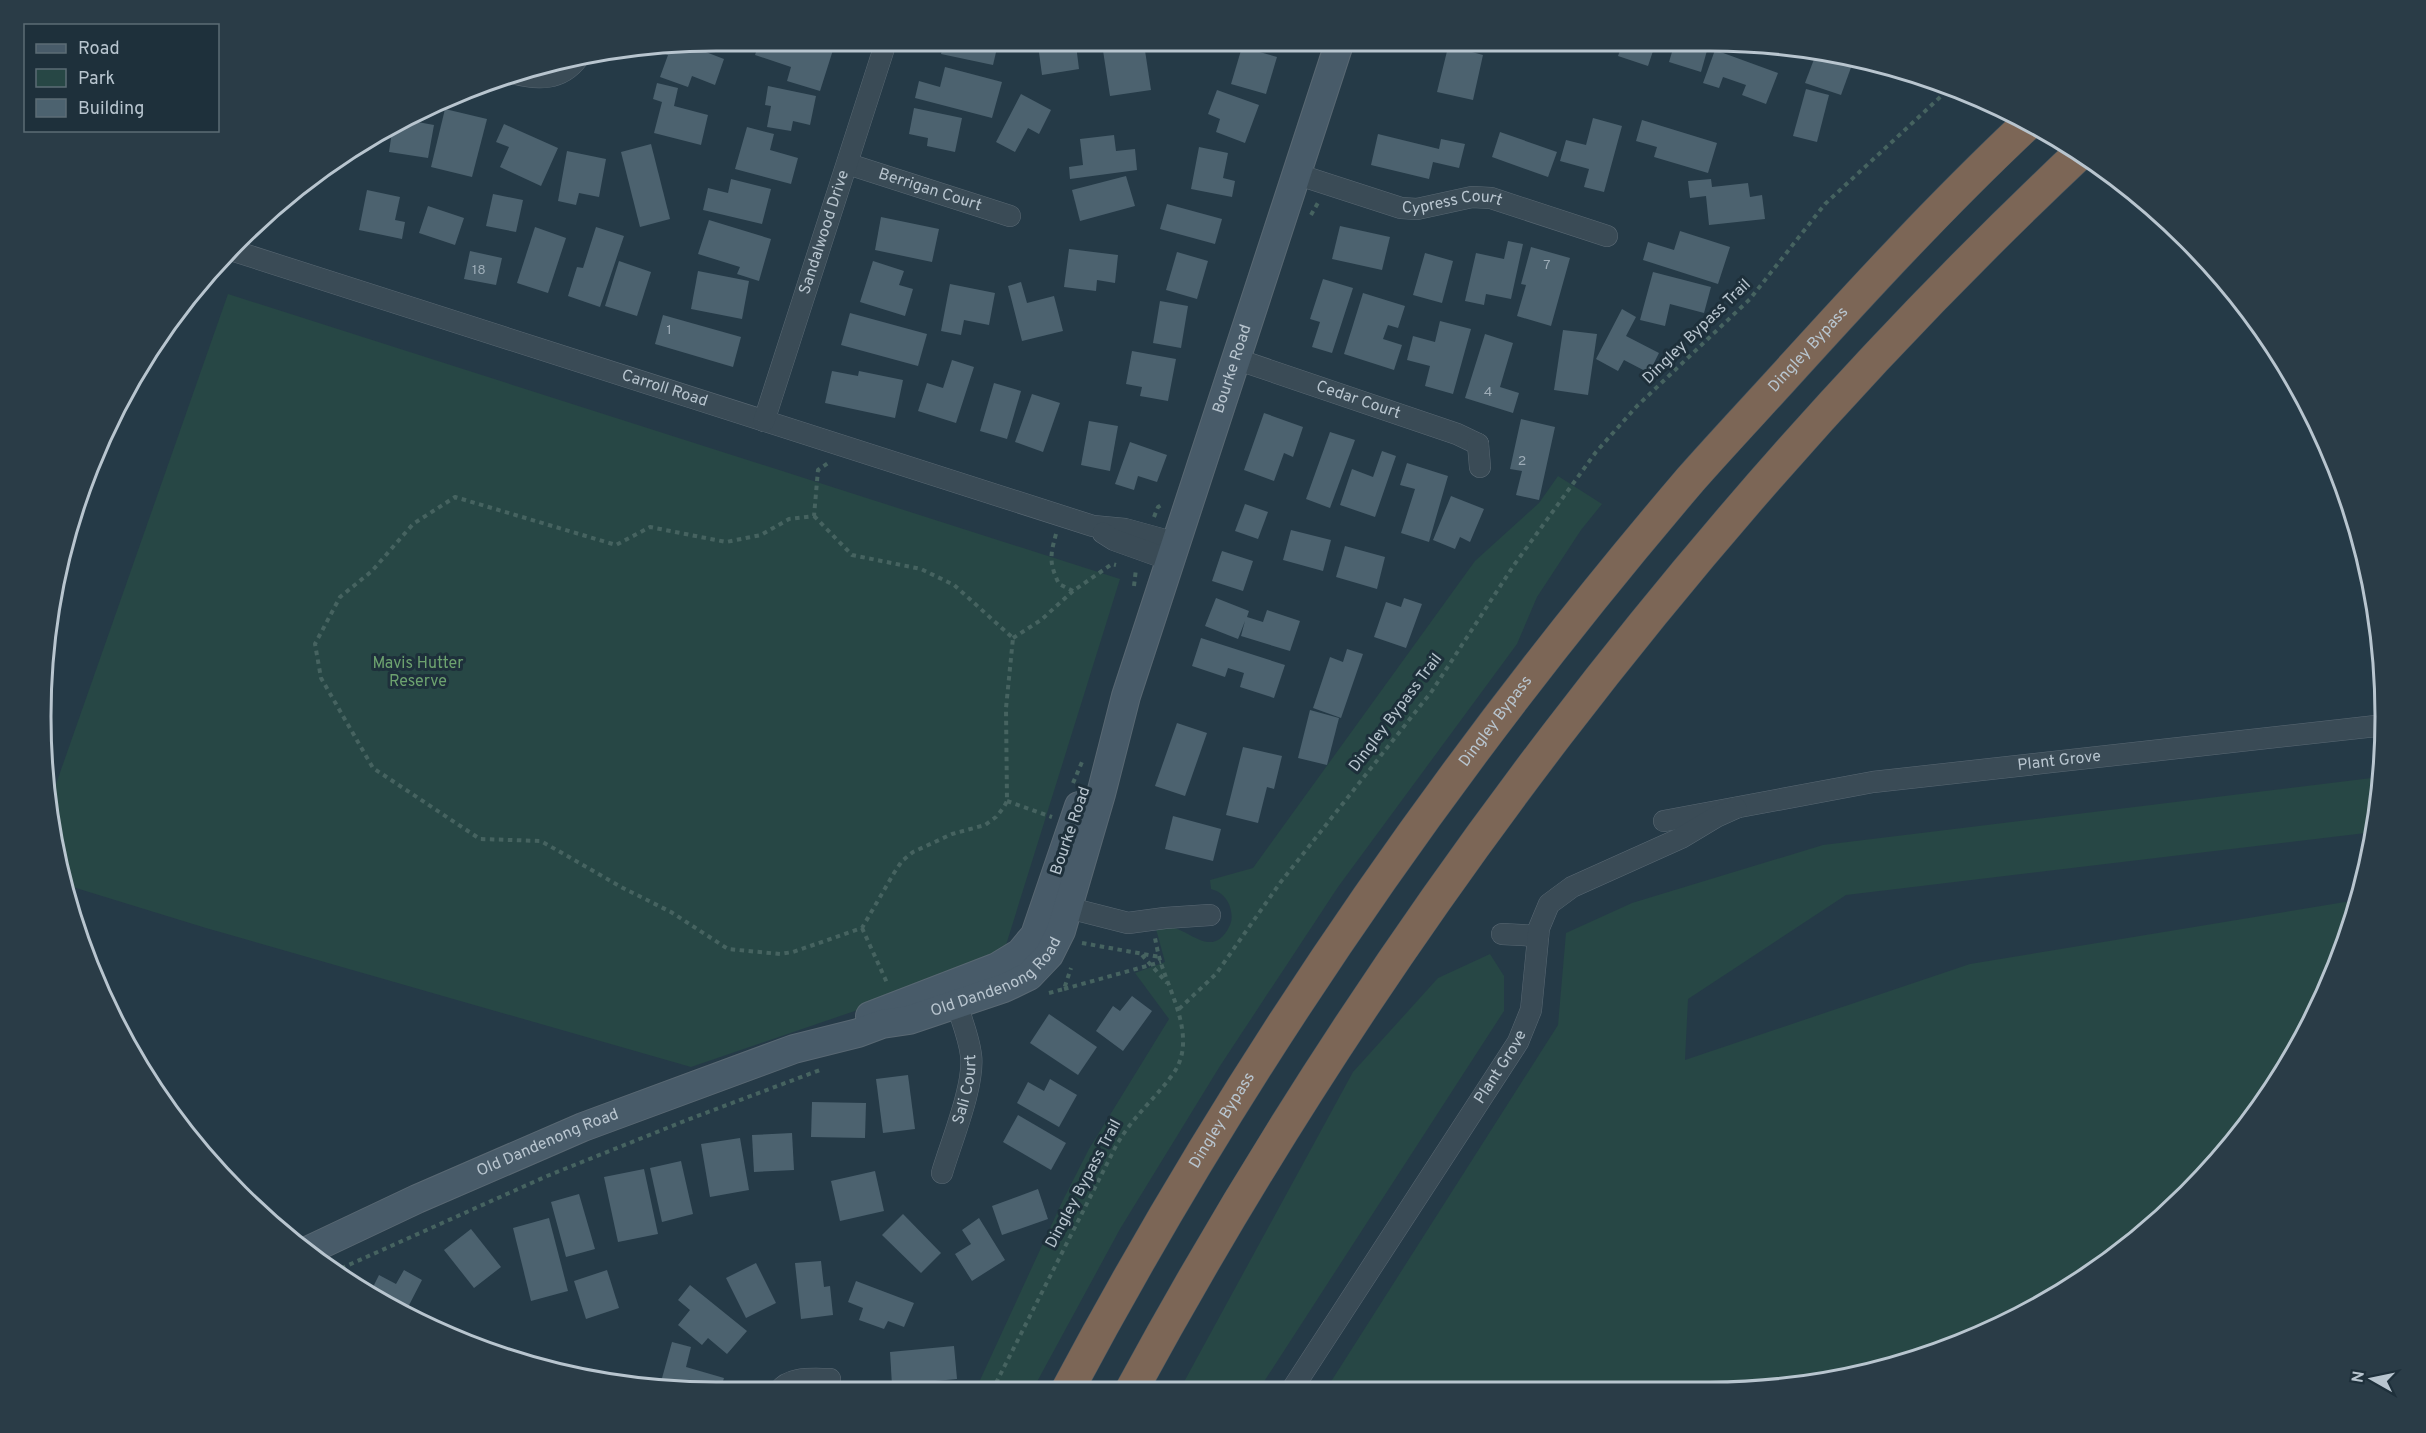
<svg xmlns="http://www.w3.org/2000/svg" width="2426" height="1433" viewBox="0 0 2426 1433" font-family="Overpass,sans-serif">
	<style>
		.green { fill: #274745 }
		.building { fill: #4c626f }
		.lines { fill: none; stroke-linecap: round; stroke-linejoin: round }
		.street-casing { stroke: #596873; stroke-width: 22 }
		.secondary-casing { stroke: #596873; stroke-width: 30 }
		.highway-casing { stroke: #445560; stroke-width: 34 }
		.path { stroke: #466360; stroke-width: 4; stroke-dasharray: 4.5 4.5; stroke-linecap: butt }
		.street { stroke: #3a4b56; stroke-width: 21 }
		.secondary { stroke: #485b69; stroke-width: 28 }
		.highway { stroke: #7c6656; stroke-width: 33 }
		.labels { text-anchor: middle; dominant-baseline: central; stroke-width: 6; stroke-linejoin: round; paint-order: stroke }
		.number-label { font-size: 14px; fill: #9dacb7 }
		.street-label { font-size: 16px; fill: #b8c5cf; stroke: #1e303b }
		.park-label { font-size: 16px; fill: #6da26f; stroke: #1e303b }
		.rim { fill: none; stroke: #b8c5cf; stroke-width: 3 }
	</style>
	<rect width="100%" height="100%" fill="#253a47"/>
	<g class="green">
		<polygon points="228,294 1120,579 1001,961 691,1067 206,928 63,884 53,848 49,804"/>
		<path d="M 1558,476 L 1602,504 L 1581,530 L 1537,597 L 1517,644 L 1338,887 L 1220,1066 L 1120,1229 L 1032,1391 L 975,1391 L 1063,1200 L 1089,1149 L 1169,1019 L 1135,973 L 1165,962 L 1156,929 C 1162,929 1169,927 1175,928 C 1193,934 1214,957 1229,927 C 1233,920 1232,912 1229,904 C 1225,896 1219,891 1211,889 L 1210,880 L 1253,868 L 1475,561 L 1539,503 Z"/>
		<polygon points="2380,777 2374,832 1846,895 1688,999 1685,1060 1970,964 2357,900 2334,976 2271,1092 2155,1225 2047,1302 1885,1369 1754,1391 1325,1391 1558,1025 1566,933 1632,903 1823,845"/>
		<polygon points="1490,954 1504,976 1504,1011 1258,1391 1179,1391 1353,1072 1438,978"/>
	</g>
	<g class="building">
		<polygon points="1623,42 1656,42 1648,66 1618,56"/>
		<polygon points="1675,42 1692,42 1708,47 1701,72 1669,62"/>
		<polygon points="1407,43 1430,43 1428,50"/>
		<polygon points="1449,43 1474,43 1472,52 1483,55 1473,100 1437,92"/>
		<polygon points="1580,43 1602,43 1600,50"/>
		<polygon points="1102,44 1144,44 1151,90 1110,96"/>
		<polygon points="1267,44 1284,44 1283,48"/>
		<polygon points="943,45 988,45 997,48 993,65 941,54"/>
		<polygon points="1038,45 1076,45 1079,69 1042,75"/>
		<polygon points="644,46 690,46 724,59 715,85 692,76 688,87 660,77 668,55"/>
		<polygon points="758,46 820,46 833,50 820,91 787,81 791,67 755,55"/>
		<polygon points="1242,47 1277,57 1266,94 1231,84"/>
		<polygon points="1715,50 1778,73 1766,104 1742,95 1746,85 1723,77 1719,88 1703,83"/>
		<polygon points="1816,54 1853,62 1841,95 1805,83"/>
		<polygon points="945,67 1002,82 992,118 915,98 919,81 940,87"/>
		<polygon points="657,83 678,88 674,106 708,115 701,145 654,133 662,102 653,99"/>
		<polygon points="768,86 816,96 810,125 793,121 791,131 767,127 771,106 765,105"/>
		<polygon points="1806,89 1829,95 1817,142 1793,136"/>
		<polygon points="1217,90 1259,105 1245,143 1216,132 1220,119 1208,114"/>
		<polygon points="1021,94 1051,110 1039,134 1028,128 1015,152 996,142"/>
		<polygon points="914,108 962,118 955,152 927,146 928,138 909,134"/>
		<polygon points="445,109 487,119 472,177 431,167"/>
		<polygon points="414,113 412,121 434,125 428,158 389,152 393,125"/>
		<polygon points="1593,118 1622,126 1604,192 1584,187 1589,169 1560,161 1566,140 1586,145"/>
		<polygon points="1642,120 1717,143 1708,173 1654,157 1657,147 1636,141"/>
		<polygon points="504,124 558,148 541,186 500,167 509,147 496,142"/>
		<polygon points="747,127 774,134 770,150 798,158 791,184 735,169"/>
		<polygon points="1500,132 1557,152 1548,177 1492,157"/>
		<polygon points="1378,134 1439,149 1441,139 1465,144 1459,168 1433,162 1429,179 1371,165"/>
		<polygon points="1114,135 1116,151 1135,149 1137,170 1070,179 1069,167 1083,165 1080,139"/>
		<polygon points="651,144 670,219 640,227 621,152"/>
		<polygon points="1199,147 1228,153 1223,178 1235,181 1232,197 1191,189"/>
		<polygon points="567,151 606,159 599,197 579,193 576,205 558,201"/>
		<polygon points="1126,176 1135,206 1080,221 1072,190"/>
		<polygon points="731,179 771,189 762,224 703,210 708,188 728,193"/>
		<polygon points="1711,179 1712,187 1748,183 1750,197 1762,195 1765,219 1709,225 1706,196 1690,198 1688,181"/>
		<polygon points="367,190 400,197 395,220 405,222 402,239 359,230"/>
		<polygon points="493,194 523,200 516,232 486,226"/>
		<polygon points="1167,204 1222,219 1215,244 1160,229"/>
		<polygon points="428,206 464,218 455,245 419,233"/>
		<polygon points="881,217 939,229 932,262 875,250"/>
		<polygon points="709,220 771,239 759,281 737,274 740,267 698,254"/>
		<polygon points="1340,226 1390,237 1382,270 1332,259"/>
		<polygon points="535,227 566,238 548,293 517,283"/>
		<polygon points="596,227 624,236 600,307 568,296 577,267 583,268"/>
		<polygon points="1680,231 1730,247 1718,284 1643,260 1648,242 1674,250"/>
		<polygon points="1508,241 1523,244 1511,299 1486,294 1484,305 1465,301 1476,253 1504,259"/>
		<polygon points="1531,247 1570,258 1551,326 1517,316 1526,285 1521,284"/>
		<polygon points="1069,249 1118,255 1115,283 1097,280 1096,291 1064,287"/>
		<polygon points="470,251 502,258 496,285 464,279"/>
		<polygon points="1177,252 1208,261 1197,299 1166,290"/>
		<polygon points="1425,253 1453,261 1442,303 1413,295"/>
		<polygon points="619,261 651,272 637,316 605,306"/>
		<polygon points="873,261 904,271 899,285 913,289 905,316 860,302"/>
		<polygon points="698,271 749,281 742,319 691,309"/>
		<polygon points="1653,272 1711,287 1704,313 1670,304 1665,326 1640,320"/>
		<polygon points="1323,279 1353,288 1332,353 1312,347 1320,322 1310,319"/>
		<polygon points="1021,282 1027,303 1054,296 1063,331 1022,341 1008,286"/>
		<polygon points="950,284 995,293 989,325 964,320 961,335 941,331"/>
		<polygon points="1363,293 1405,306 1398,328 1388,325 1383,339 1402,345 1394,370 1344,354"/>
		<polygon points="1160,301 1188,306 1181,348 1153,343"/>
		<polygon points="1622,309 1636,317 1626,336 1659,353 1649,373 1624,360 1618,371 1596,359"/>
		<polygon points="850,313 927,334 918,366 841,345"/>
		<polygon points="663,315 741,337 733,367 655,344"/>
		<polygon points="1440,321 1471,329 1453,394 1425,386 1430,366 1407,360 1413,336 1435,342"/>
		<polygon points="1563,330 1597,334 1588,395 1554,390"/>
		<polygon points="1485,334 1513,343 1500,387 1519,393 1513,413 1465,398"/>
		<polygon points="1132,351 1176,359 1168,401 1140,396 1142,387 1126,384"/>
		<polygon points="952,360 974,367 956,423 918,411 927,383 943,388"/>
		<polygon points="832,371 858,376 859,371 903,380 895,418 825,403"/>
		<polygon points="994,383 1021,391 1007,439 980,431"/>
		<polygon points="1032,394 1060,403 1043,452 1015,442"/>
		<polygon points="1264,413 1303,427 1293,457 1284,453 1274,481 1244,470"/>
		<polygon points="1521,419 1555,427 1539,500 1516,495 1522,471 1510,469"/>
		<polygon points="1089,421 1118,426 1110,471 1081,465"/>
		<polygon points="1330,432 1355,440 1330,508 1306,499"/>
		<polygon points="1130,442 1167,455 1157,482 1138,476 1134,490 1115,484"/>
		<polygon points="1382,451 1396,456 1375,517 1340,505 1352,469 1373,477"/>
		<polygon points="1407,463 1448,476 1429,542 1401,533 1415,489 1400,485"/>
		<polygon points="1451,496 1484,509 1470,542 1460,537 1455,549 1433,540"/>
		<polygon points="1245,504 1268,512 1258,539 1235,531"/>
		<polygon points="1291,530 1331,540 1323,571 1283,560"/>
		<polygon points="1345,546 1385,557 1377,589 1336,577"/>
		<polygon points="1222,551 1253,561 1243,591 1212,581"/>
		<polygon points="1216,598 1249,611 1247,617 1263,622 1267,610 1300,621 1290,651 1241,636 1245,621 1238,639 1205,626"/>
		<polygon points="1404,598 1422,604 1406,648 1374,637 1386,602 1401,607"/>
		<polygon points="1201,638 1285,665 1274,698 1240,687 1244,673 1228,668 1225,677 1192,666"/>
		<polygon points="1347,649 1363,654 1341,718 1313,708 1330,657 1343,662"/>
		<polygon points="1310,710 1339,718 1327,765 1298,758"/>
		<polygon points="1177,723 1207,733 1185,796 1155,786"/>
		<polygon points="1243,747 1282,756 1274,789 1267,787 1258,823 1226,815"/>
		<polygon points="1173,816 1221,829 1213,861 1165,849"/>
		<polygon points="1132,996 1152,1011 1123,1051 1096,1031 1113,1006 1120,1011"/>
		<polygon points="1049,1014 1097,1047 1078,1075 1030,1043"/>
		<polygon points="908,1075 915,1129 883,1133 876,1079"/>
		<polygon points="1050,1079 1077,1095 1059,1127 1017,1103 1028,1082 1044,1091"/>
		<polygon points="812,1102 866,1103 865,1138 811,1137"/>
		<polygon points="1018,1115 1066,1143 1051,1170 1003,1142"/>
		<polygon points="792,1133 794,1170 754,1172 752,1135"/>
		<polygon points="740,1138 749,1190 710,1197 701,1144"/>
		<polygon points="681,1161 693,1214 662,1222 650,1168"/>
		<polygon points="644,1169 658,1234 618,1242 604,1177"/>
		<polygon points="875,1171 884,1211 840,1221 831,1181"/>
		<polygon points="1038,1189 1048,1219 1002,1235 992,1206"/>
		<polygon points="579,1194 595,1249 566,1257 551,1202"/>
		<polygon points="903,1214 941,1253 921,1273 882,1235"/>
		<polygon points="549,1218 568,1291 531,1301 513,1228"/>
		<polygon points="979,1218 1005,1260 972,1281 955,1254 971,1244 962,1230"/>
		<polygon points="471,1229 501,1267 474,1288 444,1250"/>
		<polygon points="821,1261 824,1287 830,1286 833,1315 801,1319 795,1263"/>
		<polygon points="756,1263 776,1303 746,1318 726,1278"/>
		<polygon points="404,1270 422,1280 406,1311 370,1293 379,1275 396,1284"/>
		<polygon points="607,1270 619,1308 586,1319 574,1281"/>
		<polygon points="856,1281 914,1303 904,1327 888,1321 884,1329 859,1320 863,1308 848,1302"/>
		<polygon points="690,1285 747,1331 727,1354 708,1338 702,1345 678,1325 690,1310 678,1300"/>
		<polygon points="672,1342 691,1347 686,1367 724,1378 720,1391 672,1391 659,1389"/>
		<polygon points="954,1346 957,1379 892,1385 890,1352"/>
	</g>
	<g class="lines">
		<g class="street-casing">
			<g id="street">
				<path d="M 512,73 C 537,80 561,81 578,58"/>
				<path id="s1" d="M 848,164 L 1010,216"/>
				<path id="s2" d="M 1296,174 L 1401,208 L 1417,209 L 1472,197 L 1491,198 L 1607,236"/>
				<path id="s3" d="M 234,251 L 1093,526 L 1125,529 L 1176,543"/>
				<path id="s4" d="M 1236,359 L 1457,434 L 1478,444"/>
				<path id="s5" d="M 764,421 L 885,45"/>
				<polyline points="1478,444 1480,467"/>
				<polyline points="1103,533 1114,540 1170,560"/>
				<path id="s6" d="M 1664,821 L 1873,782 L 2385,725"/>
				<polyline points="1069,908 1128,923 1165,918 1210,915"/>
				<polyline points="1502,934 1538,936"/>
				<path id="s7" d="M 942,1173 C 951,1142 975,1085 971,1055 C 969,1038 962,1021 957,1005"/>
				<path d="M 779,1391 C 789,1376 813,1379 830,1379"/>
				<path id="s8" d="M 1291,1391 L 1518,1042 L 1531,1010 L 1539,928 L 1549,904 L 1572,887 L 1681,838 L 1716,817 L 1736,808"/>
			</g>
		</g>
		<g class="secondary-casing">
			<g id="secondary">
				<polyline points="870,1016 997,967 1020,953 1035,935 1079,806"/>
				<path id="s9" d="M 307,1251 L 417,1199 L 583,1127 L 794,1049 L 858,1033 L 882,1024 L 909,1020 L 1004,988 L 1029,976 L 1049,955 L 1061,931 L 1101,794 L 1126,696 L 1339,44"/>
			</g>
		</g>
		<g class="highway-casing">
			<g id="highway">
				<path id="s10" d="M 1067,1391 C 1240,1066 1451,760 1690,480 C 1720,446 1751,413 1782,379 C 1861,292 1940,206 2026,125"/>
				<path d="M 1131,1391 C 1378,936 1704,507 2081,152"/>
			</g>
		</g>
		<g class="path">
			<polyline points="1311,215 1319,201"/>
			<polyline points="814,516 852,555 921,569 954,585 1013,638 1006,708 1007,801 1004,807 996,817 985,825 952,834 913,852 902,861 894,873 862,928 793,952 780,954 728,949 671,912 623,888 541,841 480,839 373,768 321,678 315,644 340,597 372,571 413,524 455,497 616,545 650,527 726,542 761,535 789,519 814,516 818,470 828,463"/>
			<polyline points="1154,517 1158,507 1163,504"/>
			<path d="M 1056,534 C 1050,556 1049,563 1059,584 L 1073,591"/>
			<polyline points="1134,586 1136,569"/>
			<polyline points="1013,638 1041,620 1073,591 1112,564 1116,565"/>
			<polyline points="1073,783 1082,762"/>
			<polyline points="1007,801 1052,817"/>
			<polyline points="862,928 888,985"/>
			<polyline points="1082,943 1160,957"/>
			<polyline points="1142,955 1167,983"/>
			<polyline points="1064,989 1161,962"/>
			<polyline points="1049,993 1064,989 1071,968"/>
			<polyline points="1179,1009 1216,974 1280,883 1432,691 1514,565 1596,452 1637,406 1750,299 1825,204 1950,88"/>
			<polyline points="333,1272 547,1176 687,1120 820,1070"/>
			<path d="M 992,1391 L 1116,1146 C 1133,1116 1154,1100 1173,1074 C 1196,1042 1174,1001 1163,969 C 1159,959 1157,948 1155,938"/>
		</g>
		<use href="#street" class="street"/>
		<use href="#secondary" class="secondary"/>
		<use href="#highway" class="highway"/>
	</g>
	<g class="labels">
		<g class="number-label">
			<text x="1547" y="265">7</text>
			<text x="479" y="270">18</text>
			<text x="669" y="330">1</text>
			<text x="1488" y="392">4</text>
			<text x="1522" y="461">2</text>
		</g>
		<g class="street-label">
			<text stroke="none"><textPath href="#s1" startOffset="86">Berrigan Court</textPath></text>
			<text stroke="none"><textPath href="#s2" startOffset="162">Cypress Court</textPath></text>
			<text stroke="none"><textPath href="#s5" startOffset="198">Sandalwood Drive</textPath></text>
			<text transform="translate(1697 332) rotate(-44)">Dingley Bypass Trail</text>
			<text stroke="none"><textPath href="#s10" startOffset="1282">Dingley Bypass</textPath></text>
			<text stroke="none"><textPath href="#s9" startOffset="1418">Bourke Road</textPath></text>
			<text stroke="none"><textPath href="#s3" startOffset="452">Carroll Road</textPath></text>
			<text stroke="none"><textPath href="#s4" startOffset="129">Cedar Court</textPath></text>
			<text transform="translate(1396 713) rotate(-53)">Dingley Bypass Trail</text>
			<text stroke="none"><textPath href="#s10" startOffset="796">Dingley Bypass</textPath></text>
			<text stroke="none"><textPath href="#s6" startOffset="400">Plant Grove</textPath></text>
			<text transform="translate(1071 831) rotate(-71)">Bourke Road</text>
			<text stroke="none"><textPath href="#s9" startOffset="746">Old Dandenong Road</textPath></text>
			<text stroke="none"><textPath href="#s8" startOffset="386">Plant Grove</textPath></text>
			<text stroke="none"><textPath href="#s7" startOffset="87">Sali Court</textPath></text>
			<text stroke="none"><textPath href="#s10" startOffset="312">Dingley Bypass</textPath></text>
			<text stroke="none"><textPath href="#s9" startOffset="264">Old Dandenong Road</textPath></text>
			<text transform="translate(1084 1184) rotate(-62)">Dingley Bypass Trail</text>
		</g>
		<g class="park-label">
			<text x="418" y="664">Mavis Hutter<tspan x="418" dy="18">Reserve</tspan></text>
		</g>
	</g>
	<path d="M0 0H2426V1433H0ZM716 51H1710A665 665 0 0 1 2375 716V717A665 665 0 0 1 1710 1382H716A665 665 0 0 1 51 717V716A665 665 0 0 1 716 51Z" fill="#2a3c47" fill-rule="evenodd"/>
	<path class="rim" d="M716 51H1710A665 665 0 0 1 2375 716V717A665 665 0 0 1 1710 1382H716A665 665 0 0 1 51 717V716A665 665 0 0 1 716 51Z"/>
	<rect x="24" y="24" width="195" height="108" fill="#1e303b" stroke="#5c6c76" stroke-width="1.5"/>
	<rect x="36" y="44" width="30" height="9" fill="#485b69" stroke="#5c6c76" stroke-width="1.5"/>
	<text x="78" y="54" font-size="18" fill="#b8c5cf">Road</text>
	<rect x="36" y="69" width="30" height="18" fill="#274745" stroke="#5c6c76" stroke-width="1.5"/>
	<text x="78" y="84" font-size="18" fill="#b8c5cf">Park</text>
	<rect x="36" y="99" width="30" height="18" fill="#4c626f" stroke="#5c6c76" stroke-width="1.5"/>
	<text x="78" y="114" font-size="18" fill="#b8c5cf">Building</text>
	<g transform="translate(2372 1379) rotate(279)" stroke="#1e303b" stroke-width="4.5" paint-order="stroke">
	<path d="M0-4.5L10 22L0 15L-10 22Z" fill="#b8c5cf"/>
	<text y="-9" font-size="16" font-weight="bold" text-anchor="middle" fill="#b8c5cf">N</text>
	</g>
</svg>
